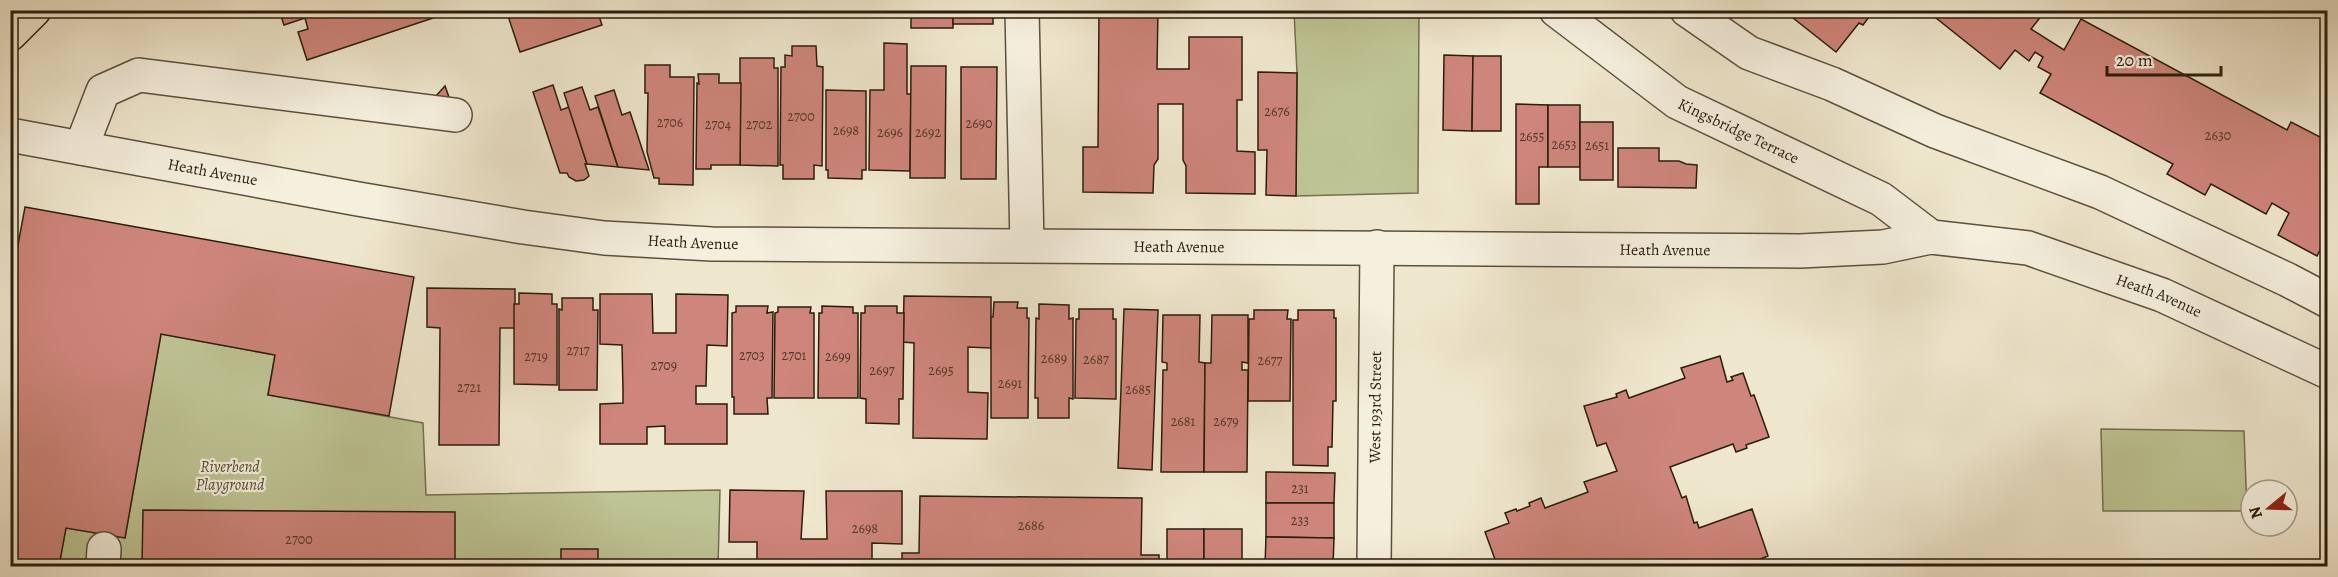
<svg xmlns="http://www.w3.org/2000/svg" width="2338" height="577" viewBox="0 0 2338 577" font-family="Alegreya,serif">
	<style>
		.green { fill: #bec494; stroke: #747050; stroke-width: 1.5 }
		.building { fill: #ce857b; stroke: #2b1d0c; stroke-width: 1.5 }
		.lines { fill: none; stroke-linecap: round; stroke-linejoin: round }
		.minor-casing { stroke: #5c503c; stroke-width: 36 }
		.major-casing { stroke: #2b1d0c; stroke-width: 36 }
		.minor { stroke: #f5efde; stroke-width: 33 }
		.major { stroke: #efe7cd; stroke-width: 33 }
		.labels { text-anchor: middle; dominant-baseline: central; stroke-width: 4.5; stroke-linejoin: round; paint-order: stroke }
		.number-label { font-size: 14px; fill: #543728 }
		.street-label { font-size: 16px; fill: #2b1d0c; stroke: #f5efde }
		.park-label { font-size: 16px; font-style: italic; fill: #574f35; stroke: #f5efde }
	</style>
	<rect width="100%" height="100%" fill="#efe7cd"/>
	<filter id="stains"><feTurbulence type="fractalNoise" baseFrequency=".00333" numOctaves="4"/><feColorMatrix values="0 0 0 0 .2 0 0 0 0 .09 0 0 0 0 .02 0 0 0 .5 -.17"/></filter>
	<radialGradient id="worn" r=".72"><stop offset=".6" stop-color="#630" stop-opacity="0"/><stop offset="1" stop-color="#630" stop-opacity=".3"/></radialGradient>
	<g class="green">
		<polygon points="1294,11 1419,11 1418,193 1296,196 1297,73"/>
		<polygon points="161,334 275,355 268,395 423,423 426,495 720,490 718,566 59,566 66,528 125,538"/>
		<polygon points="2101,429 2244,431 2247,511 2103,511"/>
	</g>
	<g class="building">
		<polygon points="279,10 457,10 307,60 298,32 308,29 305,18 284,25"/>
		<polygon points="506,10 597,10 602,25 520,52"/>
		<rect x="911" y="10" width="42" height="18"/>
		<rect x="953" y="10" width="40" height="14"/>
		<polygon points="1099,10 1158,10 1157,69 1189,69 1189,37 1242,37 1242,100 1237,100 1237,151 1255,152 1255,194 1186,193 1186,166 1183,160 1183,104 1158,104 1158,159 1154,165 1153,193 1083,192 1083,147 1098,147"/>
		<polygon points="1783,10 1874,10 1863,25 1859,23 1836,52"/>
		<polygon points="1926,10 2046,10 2031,29 2064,50 2081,19 2287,130 2291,122 2328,141 2325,150 2328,151 2328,235 2317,256 2278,235 2289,213 2272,203 2266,214 2211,184 2205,195 2167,174 2173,164 2040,93 2051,74 2038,67 2043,57 2035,52 2029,61 2015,50 2000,69"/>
		<polygon points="884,43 907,44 907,94 911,94 910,171 869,170 870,90 884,90"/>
		<polygon points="792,46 816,46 817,66 823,67 822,166 814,165 814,179 783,179 783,165 780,165 781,67 785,67 785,55 792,56"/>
		<polygon points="1444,55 1473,56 1472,131 1443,130"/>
		<polygon points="1473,56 1501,56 1501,131 1472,131"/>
		<polygon points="740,58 774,58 774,68 778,68 778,166 740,165"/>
		<polygon points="645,65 670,65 670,77 694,77 693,185 659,184 659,178 654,178 647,152 648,93 645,93"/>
		<polygon points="911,66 946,66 945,178 910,178"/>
		<polygon points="961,67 997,67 996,179 961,179"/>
		<polygon points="1258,72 1297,73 1296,196 1266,195 1267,150 1258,150"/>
		<polygon points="698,74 719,74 719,83 741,83 740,165 711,165 711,169 696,169 697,83 699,84"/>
		<polygon points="553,85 561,110 569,107 587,164 585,164 589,176 584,180 576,181 569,177 567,173 560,173 533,92"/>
		<polygon points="445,86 450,100 435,97"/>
		<polygon points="582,87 590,110 598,107 618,167 587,164 564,93"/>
		<polygon points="614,90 622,115 630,112 649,170 618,167 595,96"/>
		<polygon points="826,90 866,91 866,170 862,170 862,179 828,178 828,170 826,170"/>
		<polygon points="1516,104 1548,105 1548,167 1539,167 1539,204 1516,204"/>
		<rect x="1548" y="105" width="32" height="62"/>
		<rect x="1580" y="122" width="33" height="58"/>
		<polygon points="1618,148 1659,148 1659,161 1679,161 1686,164 1697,165 1696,188 1618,187"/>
		<polygon points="25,207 414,277 389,416 268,395 275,355 161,334 125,538 66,528 59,566 10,566 10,288"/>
		<polygon points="427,288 515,289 515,328 500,328 499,445 439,445 440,328 427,327"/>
		<polygon points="519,293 552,294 552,304 557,304 557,385 514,384 514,304 519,304"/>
		<polygon points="600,294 652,294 653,333 676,333 676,294 728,295 727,346 707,345 706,386 696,386 696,404 727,404 727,444 665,444 665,426 647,427 647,444 600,444 600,404 623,403 623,391 622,345 600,344"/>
		<polygon points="904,296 991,297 991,348 968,347 968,392 988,393 987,439 913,438 914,343 903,342"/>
		<polygon points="562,298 593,298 593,310 598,310 597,390 559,390 559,309 562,310"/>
		<polygon points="994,302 1018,302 1017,308 1027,308 1027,318 1029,318 1028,418 991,418 991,317 993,317"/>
		<polygon points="1039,304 1069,305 1069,319 1073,318 1073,399 1069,398 1069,418 1038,418 1038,398 1035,398 1036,318 1039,319"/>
		<polygon points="736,306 768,306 767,313 773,312 772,398 767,398 768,414 734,414 734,397 732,397 732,313 736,312"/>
		<polygon points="822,306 853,307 853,313 858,313 858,398 818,398 819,313 822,313"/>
		<polygon points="865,306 897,306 897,313 904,313 903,399 899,399 899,424 866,423 866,399 860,398 861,313 865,313"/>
		<polygon points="778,307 811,307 810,313 814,313 814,398 774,398 775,313 778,312"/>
		<polygon points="1079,309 1113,309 1113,319 1116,319 1116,399 1075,398 1076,319 1079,319"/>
		<polygon points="1124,309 1158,310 1152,470 1118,468"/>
		<polygon points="1254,310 1288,310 1287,319 1291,319 1290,401 1248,401 1249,319 1254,319"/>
		<polygon points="1298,310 1334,310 1334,318 1336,318 1336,401 1333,401 1332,447 1328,447 1328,466 1293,465 1293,320 1298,320"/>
		<polygon points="1163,315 1200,315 1199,362 1205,363 1204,472 1161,472 1163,370 1167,370 1167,363 1162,362"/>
		<polygon points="1212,315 1248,315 1248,363 1242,362 1242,370 1248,370 1247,472 1204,472 1205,363 1211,363"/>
		<polygon points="1720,356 1727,382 1733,380 1731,377 1743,373 1751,396 1754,395 1769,437 1746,445 1747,448 1736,452 1733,444 1670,467 1682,498 1686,496 1694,523 1697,522 1699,528 1752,509 1768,556 1753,562 1755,566 1608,566 1606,562 1594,566 1501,566 1499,561 1496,562 1485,532 1509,523 1505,513 1516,509 1517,511 1530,506 1529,503 1541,498 1545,508 1588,492 1584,482 1617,471 1606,443 1597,446 1584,406 1617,397 1616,394 1626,390 1629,398 1685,378 1681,368"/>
		<polygon points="1266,472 1335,473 1334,503 1266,503"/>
		<polygon points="730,490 804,491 801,539 827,539 826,491 902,491 902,544 872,543 872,566 757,566 757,542 729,542"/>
		<polygon points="920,496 1142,498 1141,555 1159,555 1159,566 902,566 902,553 919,553"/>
		<polygon points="1266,503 1334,503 1334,538 1266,537"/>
		<polygon points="143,510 455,512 455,566 142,566"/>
		<rect x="1167" y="529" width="37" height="37"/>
		<rect x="1204" y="529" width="38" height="37"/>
		<polygon points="1266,537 1334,538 1333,566 1265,566"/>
		<rect x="561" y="549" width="37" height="17"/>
	</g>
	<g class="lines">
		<g class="minor-casing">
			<g id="minor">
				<polyline points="1022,10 1027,245"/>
				<path id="s1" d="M 1556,10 L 1677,102 L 1881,199 L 1931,237"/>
				<polyline points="1687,10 1749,53 1832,84 1935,131 2100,192 2288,280 2328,301"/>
				<path id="s2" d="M 10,135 L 358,199 L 523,227 L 604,238 L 712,244 L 1800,251 L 1883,247 L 1931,237 L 2028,248 L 2162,295 L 2328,372"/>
				<polyline points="81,148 103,91 139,75 455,115"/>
				<polyline points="103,566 104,549"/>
				<path id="s3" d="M 1374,566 L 1377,247"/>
			</g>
		</g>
		<g class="major-casing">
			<polyline id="major" points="10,34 34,10"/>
		</g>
		<use href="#minor" class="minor"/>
		<use href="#major" class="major"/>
	</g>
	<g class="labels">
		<g class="number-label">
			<text x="1277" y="111">2676</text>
			<text x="801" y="116">2700</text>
			<text x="670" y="122">2706</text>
			<text x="979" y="123">2690</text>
			<text x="718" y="124">2704</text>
			<text x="759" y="124">2702</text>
			<text x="846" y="130">2698</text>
			<text x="890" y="132">2696</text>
			<text x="928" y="132">2692</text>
			<text x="2218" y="135">2630</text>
			<text x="1532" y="136">2655</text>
			<text x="1564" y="144">2653</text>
			<text x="1597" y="145">2651</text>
			<text x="578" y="350">2717</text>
			<text x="752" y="355">2703</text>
			<text x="794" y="355">2701</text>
			<text x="536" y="356">2719</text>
			<text x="838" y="356">2699</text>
			<text x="1054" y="358">2689</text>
			<text x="1096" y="359">2687</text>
			<text x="1270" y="360">2677</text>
			<text x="664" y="365">2709</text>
			<text x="882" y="370">2697</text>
			<text x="941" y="370">2695</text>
			<text x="1010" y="383">2691</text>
			<text x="469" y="387">2721</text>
			<text x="1138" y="389">2685</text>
			<text x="1183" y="421">2681</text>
			<text x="1226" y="421">2679</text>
			<text x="1300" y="488">231</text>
			<text x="1300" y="520">233</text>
			<text x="1031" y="525">2686</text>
			<text x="865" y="528">2698</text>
			<text x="299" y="539">2700</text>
		</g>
		<g class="street-label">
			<text stroke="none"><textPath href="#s1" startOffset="220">Kingsbridge Terrace</textPath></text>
			<text stroke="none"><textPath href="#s2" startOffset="206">Heath Avenue</textPath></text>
			<text stroke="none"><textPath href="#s2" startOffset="692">Heath Avenue</textPath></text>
			<text stroke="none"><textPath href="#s2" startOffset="1178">Heath Avenue</textPath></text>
			<text stroke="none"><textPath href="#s2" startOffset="1664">Heath Avenue</textPath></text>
			<text stroke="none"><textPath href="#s2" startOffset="2168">Heath Avenue</textPath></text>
			<text stroke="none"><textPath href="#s3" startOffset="159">West 193rd Street</textPath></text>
		</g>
		<g class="park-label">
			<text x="230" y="467">Riverbend<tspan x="230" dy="18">Playground</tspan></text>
		</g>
	</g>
	<rect width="2338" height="577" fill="none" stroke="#efe7cd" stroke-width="36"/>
	<rect x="12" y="12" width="2314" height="553" fill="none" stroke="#2b1d0c" stroke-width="3"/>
	<rect x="18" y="18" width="2302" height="541" fill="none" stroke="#2b1d0c" stroke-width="1.5"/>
	<g transform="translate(2269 508) rotate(251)"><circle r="28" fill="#f5efde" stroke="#a49b8a" stroke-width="1.5"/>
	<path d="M0-4.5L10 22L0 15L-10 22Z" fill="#8f2418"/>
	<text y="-9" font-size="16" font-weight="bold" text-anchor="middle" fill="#2b1d0c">N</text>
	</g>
	<path d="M2107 66v9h114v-9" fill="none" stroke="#2b1d0c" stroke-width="3"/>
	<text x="2116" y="66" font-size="18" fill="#2b1d0c" stroke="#f5efde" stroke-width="4.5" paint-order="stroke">20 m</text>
	<rect width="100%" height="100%" filter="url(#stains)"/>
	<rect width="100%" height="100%" fill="url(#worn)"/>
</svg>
